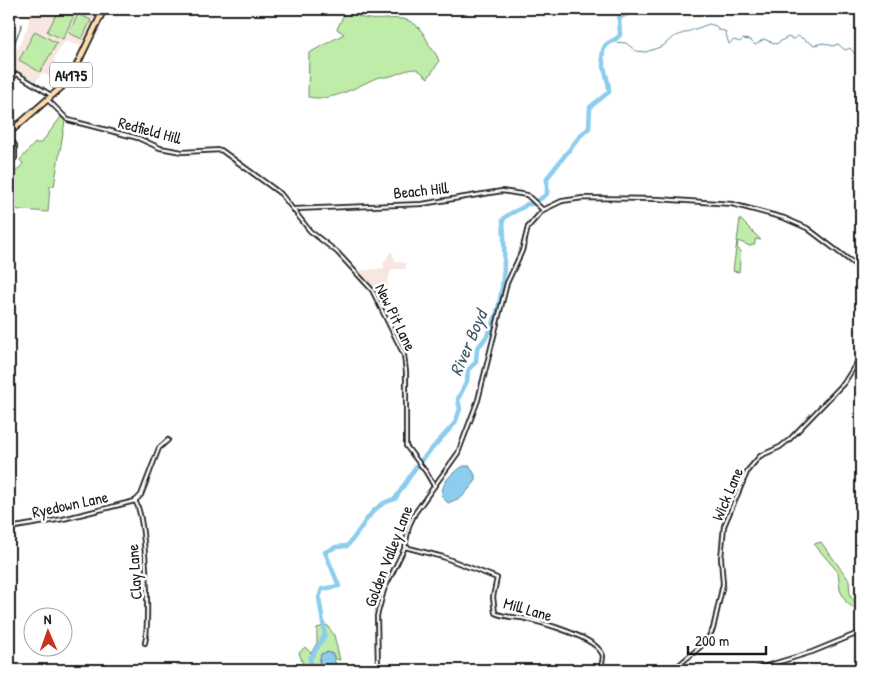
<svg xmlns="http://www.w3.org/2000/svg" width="870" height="679" viewBox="0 0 870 679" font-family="'Patrick Hand',sans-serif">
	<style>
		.built { fill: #f8e7e1 }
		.green { fill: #bfeca9; stroke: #6e8462 }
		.water { fill: #8ccced; stroke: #5f8699 }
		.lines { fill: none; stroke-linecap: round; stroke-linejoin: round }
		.stream { stroke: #5f8699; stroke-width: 1 }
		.river { stroke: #8ccced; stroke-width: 4.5 }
		.minor-casing { stroke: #1c1c1c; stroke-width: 6 }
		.primary-casing { stroke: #1c1c1c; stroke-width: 8 }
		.minor { stroke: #fff; stroke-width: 2.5 }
		.primary { stroke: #fedbac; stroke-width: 4.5 }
		.rail { stroke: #1c1c1c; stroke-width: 1 }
		.labels { text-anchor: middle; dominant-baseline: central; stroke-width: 5; stroke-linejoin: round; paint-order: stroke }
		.shield { fill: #fff; stroke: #606060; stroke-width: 1 }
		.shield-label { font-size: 15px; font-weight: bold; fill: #1c1c1c }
		.street-label { font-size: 16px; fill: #1c1c1c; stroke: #fff }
		.water-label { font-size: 18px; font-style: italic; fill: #435a65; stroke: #fff }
	</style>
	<rect width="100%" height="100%" fill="#fff"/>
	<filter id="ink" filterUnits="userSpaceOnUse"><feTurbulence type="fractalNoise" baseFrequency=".02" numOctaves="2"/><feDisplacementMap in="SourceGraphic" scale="10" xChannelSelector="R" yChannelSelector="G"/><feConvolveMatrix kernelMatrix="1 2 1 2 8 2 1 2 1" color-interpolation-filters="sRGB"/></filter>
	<g filter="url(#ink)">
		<g class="built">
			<polygon points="32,9 103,9 83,47 65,41 54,58 56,64 50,77 42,73 35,83 9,67 26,31"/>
			<polygon points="391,251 396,262 406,263 406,269 392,269 388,279 387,291 373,290 357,271 384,268 383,264"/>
		</g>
		<g class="green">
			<polygon points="59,9 71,9 76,11 63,39 47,32"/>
			<path d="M 346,10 C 350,12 355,15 360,17 C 387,26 410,4 428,42 C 431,50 437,52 439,62 L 428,78 L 417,69 C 406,69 401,73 391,76 C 386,78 380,76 376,78 C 354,88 332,102 308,97 L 309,53 L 344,34 L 337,29 Z"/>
			<polygon points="78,14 91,20 82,39 69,33"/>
			<polygon points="35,31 57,43 40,72 19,60"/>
			<polygon points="61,117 65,121 54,186 50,186 48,212 9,209 9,179 23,164 20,160 35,143 41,143"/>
			<polygon points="740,219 761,240 755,239 755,244 750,246 738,241 737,248 741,251 739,272 733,271"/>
			<polygon points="821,542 849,580 850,596 861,607 861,619 858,612 846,602 840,590 838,572 814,544"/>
			<polygon points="327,625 334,635 340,660 335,659 333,654 327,652 321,654 318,670 306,670 307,667 303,664 299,653 305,647 311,653 317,643 317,628"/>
		</g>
		<g class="water">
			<path d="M 464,466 L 470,466 L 475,475 L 475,482 L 462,497 L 448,503 L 442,497 C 441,482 452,472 464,466 Z"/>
			<polygon points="327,652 333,654 336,666 333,670 318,670 321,654"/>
		</g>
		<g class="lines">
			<polyline class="stream" points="613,42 626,43 636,51 646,52 663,46 673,37 709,24 716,26 718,30 725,31 729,44 734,40 740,42 743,39 750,40 755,45 764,39 776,44 788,37 793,39 798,36 814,45 824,43 833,46 838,44 845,50 850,48 855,54 860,55 861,57"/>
			<path class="river" d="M 312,670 L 310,659 L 325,635 L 319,598 L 322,589 L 339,586 L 325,552 L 336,547 L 347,546 C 364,528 369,505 395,499 L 418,464 L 455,423 L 460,409 L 458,399 L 467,381 L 468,370 L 476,362 L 477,348 C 506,322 506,257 503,220 C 509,211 519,212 527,204 L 533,204 L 547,194 L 547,178 L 581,135 L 589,128 L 590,107 L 609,92 C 610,78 597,59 605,46 C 608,41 616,41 620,35 L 619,18 L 629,13 L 628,9"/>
			<g class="minor-casing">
				<g id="minor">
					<polyline points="9,80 17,74 51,95"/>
					<polyline points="48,100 68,120 138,138 160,148 182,152 221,150 281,194 310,231 337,252 372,290 404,355 406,372 406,446 426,472 434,486"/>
					<polyline points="9,121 18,126"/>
					<polyline points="9,138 15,145 15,158 10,163"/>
					<polyline points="295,209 422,204 502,191 527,195 543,210"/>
					<polyline points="543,210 562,201 583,198 658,199 732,204 784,218 807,228 861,269"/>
					<path d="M 135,501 C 146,515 150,623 145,643"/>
					<polyline points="9,528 63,519 135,501 141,495 159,448 168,440"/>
					<path d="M 405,547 L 443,557 L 497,578 L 493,597 L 495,613 C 503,617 513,617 522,618 C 540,622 598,637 603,656 L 601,670"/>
					<polyline points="378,670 377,616 384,590 405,547 409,526 415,513 458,453 478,400 507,283 522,251 528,227 543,210"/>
					<polyline points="673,670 706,642 713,629 723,584 721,558 724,526 748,470 760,456 780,447 790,439 844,383 861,356"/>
					<polyline points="753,670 812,652 861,632"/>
				</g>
			</g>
			<g class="primary-casing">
				<polyline id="primary" points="9,133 64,85 72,75 104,9"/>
			</g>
			<use href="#minor" class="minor"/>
			<use href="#primary" class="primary"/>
			<polyline class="rail" points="9,57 22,24"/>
		</g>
	</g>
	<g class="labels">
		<rect class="shield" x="50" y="62.5" width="42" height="25" rx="4"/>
		<g class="shield-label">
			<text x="71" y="75">A4175</text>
		</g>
		<g class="street-label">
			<text transform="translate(150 130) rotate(15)">Redfield Hill</text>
			<text transform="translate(421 190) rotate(-6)">Beach Hill</text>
			<text transform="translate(396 317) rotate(64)">New Pit Lane</text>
			<text transform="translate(727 494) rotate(-67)">Wick Lane</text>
			<text transform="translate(70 504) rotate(-12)">Ryedown Lane</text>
			<text transform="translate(388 556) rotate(-69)">Golden Valley Lane</text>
			<text transform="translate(134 572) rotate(-94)">Clay Lane</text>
			<text transform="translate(528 609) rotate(16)">Mill Lane</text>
		</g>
		<g class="water-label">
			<text transform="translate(468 343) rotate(-67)">River Boyd</text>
		</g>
	</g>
	<rect width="870" height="679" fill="none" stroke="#fff" stroke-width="30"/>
	<rect x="15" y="15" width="840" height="649" fill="none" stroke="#1c1c1c" stroke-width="2" filter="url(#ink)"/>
	<g transform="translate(48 632) rotate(358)"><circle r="24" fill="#ffffff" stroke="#a4a4a4"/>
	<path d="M0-4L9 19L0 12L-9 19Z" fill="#c8321e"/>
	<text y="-8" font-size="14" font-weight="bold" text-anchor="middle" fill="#1c1c1c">N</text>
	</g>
	<path d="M688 646v8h78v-8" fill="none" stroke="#1c1c1c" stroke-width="2.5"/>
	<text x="695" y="646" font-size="15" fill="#1c1c1c" stroke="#ffffff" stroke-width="4" paint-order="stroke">200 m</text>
</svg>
